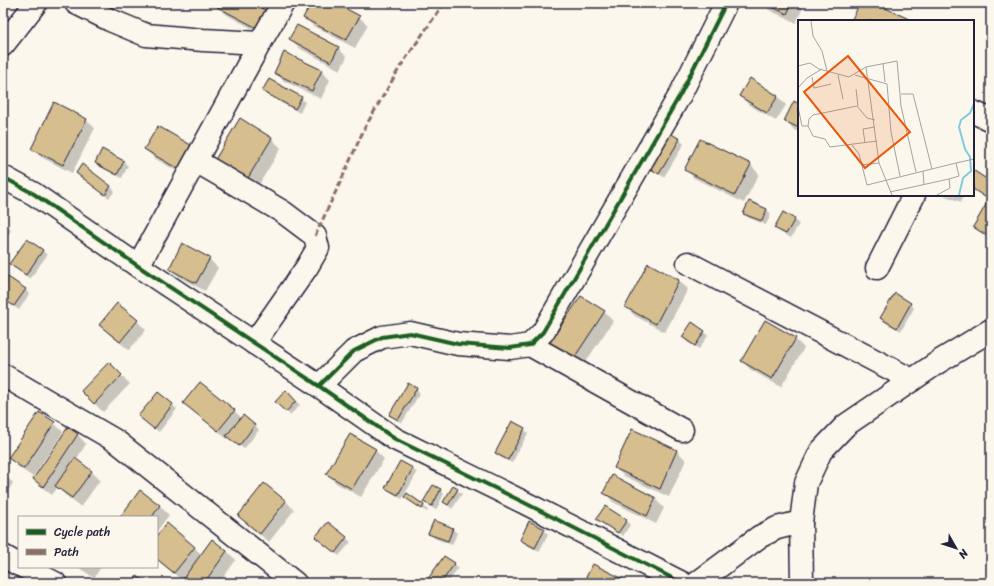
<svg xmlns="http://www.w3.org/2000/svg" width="994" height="586" viewBox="0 0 994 586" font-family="Sriracha,sans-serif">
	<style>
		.shadow { fill: #0003 }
		.building { fill: #d7be8e; stroke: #22223b }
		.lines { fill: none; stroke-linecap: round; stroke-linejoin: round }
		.street-casing { stroke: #22223b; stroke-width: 25 }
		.street { stroke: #fbf7ec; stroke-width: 22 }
		.quiet { stroke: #8d6e63; stroke-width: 3; stroke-dasharray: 6 3; stroke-linecap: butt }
		.cycleway-casing { stroke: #fbf7ec; stroke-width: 6 }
		.cycleway { stroke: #1b5e20; stroke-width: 4 }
		.inset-river { fill: none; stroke: #80cbe0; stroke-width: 2 }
		.inset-road { fill: none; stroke: #a4a2a5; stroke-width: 1 }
		.view { fill: #e8590c; fill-opacity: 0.15; stroke: #e8590c; stroke-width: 2 }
		.inset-edge { fill: none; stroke: #22223b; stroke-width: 2 }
	</style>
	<rect width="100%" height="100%" fill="#fbf7ec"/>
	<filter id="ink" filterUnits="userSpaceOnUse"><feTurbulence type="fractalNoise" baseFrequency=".025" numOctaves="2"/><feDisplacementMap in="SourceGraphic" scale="8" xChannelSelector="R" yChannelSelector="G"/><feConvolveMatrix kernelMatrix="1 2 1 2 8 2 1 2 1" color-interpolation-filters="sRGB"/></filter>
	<g filter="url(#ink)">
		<g class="shadow">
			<polygon points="220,3 250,3 266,36 227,15 218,6"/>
			<polygon points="312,3 333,3 359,17 368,25 355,48 313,26 305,17"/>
			<polygon points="543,3 556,3 551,9"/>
			<polygon points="762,3 805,3 796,23 769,10"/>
			<polygon points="291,39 338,48 347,57 340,70 299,48"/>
			<polygon points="321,71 330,80 321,99 284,81 275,73"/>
			<polygon points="263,90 301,98 305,102 300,113 267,95"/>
			<polygon points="740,96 777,96 786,105 776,121 749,105"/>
			<polygon points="799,105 799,132 794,130 786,121"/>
			<polygon points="86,120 95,128 72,173 41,157 32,148"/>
			<polygon points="241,120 272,139 281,148 255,191 223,172"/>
			<polygon points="670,135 680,140 684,144 664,177 655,172 650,168"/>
			<polygon points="701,140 751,165 759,174 744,203 694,178 686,169"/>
			<polygon points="145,149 196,149 192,180 154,158"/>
			<polygon points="102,151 124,162 128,166 122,178 100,167 96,163"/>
			<polygon points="973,171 991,183 991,201 973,190"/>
			<polygon points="77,173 110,186 115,191 109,198 81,177"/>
			<polygon points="943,195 964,195 961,202"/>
			<polygon points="991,207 991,239 978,231 974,227"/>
			<polygon points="767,210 771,214 766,225 749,218 744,214"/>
			<polygon points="794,220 799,224 791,238 780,232 775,227"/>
			<polygon points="3,222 11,230 3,244"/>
			<polygon points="27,241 43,251 47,255 30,279 15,268 10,264"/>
			<polygon points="991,254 991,264 987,261"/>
			<polygon points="209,259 218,268 205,291 179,277 170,268"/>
			<polygon points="649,264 679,281 688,289 665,332 635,316 626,307"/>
			<polygon points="3,280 25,289 29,294 19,310 3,299"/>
			<polygon points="582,297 604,312 613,321 581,369 558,353"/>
			<polygon points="910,303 914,308 901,331 886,323 881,318"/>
			<polygon points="137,321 146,330 129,350 109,334 100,325"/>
			<polygon points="704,331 708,336 699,349 687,342 683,337"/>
			<polygon points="795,339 804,348 781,387 751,370 742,361"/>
			<polygon points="109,364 130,384 103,412 82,391"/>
			<polygon points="416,389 420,393 402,423 395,419 391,415"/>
			<polygon points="286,392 300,405 290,415 276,402"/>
			<polygon points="158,393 177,409 159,432 144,420"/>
			<polygon points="185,403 234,411 242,418 255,425 259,430 244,449 229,437 227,439 194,411"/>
			<polygon points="54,423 63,432 33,477 18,467 10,458"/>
			<polygon points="68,428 78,435 86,444 76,460 91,471 100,480 81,507 65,495 58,487 52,495 43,488 34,479"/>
			<polygon points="524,429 528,433 512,463 500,457 496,453"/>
			<polygon points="632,431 677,451 686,460 669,497 624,476 615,468"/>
			<polygon points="375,450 384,459 361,497 336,483 328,474"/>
			<polygon points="413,469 417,473 402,499 391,492 386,488"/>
			<polygon points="3,474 13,483 3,498"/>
			<polygon points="440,490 444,494 436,510 429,506 425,502"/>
			<polygon points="457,490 462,494 452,509 444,502"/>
			<polygon points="140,492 160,506 169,515 157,531 157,517 122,517"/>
			<polygon points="605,493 655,499 664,508 656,524 613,502"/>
			<polygon points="407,494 424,506 428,510 427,512 410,501"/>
			<polygon points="286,501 294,510 269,542 248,525 239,516"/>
			<polygon points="598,518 626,521 630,525 623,536 602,523"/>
			<polygon points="328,523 351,542 339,556 321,542"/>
			<polygon points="452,529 457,533 452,545 434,538 430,533"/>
			<polygon points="544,530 548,534 539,552 525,544 521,540"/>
			<polygon points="157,537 195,548 202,555 212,540 227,551 236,560 219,583 181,583 183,581 157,560"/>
			<polygon points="454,564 458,568 448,583 426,583"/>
			<polygon points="78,567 101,567 94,578"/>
		</g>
		<g class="building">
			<polygon points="219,3 252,3 267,11 257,28 217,7"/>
			<polygon points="311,3 335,3 360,16 346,40 303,18"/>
			<polygon points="763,3 792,3 787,14"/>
			<polygon points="860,3 875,3 913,21 851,21"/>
			<polygon points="297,25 339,47 331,62 289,39"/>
			<polygon points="284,52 322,70 312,91 274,73"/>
			<polygon points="750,78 778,96 767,113 739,96"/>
			<polygon points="269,79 302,97 295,109 262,91"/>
			<polygon points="794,101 799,104 799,128 784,121"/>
			<polygon points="54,102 87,119 63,165 31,149"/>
			<polygon points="240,118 272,138 245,183 213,163"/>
			<polygon points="158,126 196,148 183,172 144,149"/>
			<polygon points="670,133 680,139 659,174 649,168"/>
			<polygon points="700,139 751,164 735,195 684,170"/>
			<polygon points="102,149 124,161 117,175 95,163"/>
			<polygon points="82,164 111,186 105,195 76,173"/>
			<polygon points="973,170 991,182 991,195 988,199 973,189"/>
			<polygon points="749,201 767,209 762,221 743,214"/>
			<polygon points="987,203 991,206 991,238 973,227"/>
			<polygon points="783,212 795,219 786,234 774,228"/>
			<polygon points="27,239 43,250 26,275 9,264"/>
			<polygon points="182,243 210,258 196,283 169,269"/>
			<polygon points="648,263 679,280 656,324 625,307"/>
			<polygon points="5,275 26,289 14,306 3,299 3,279"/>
			<polygon points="895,293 911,303 897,328 880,318"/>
			<polygon points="581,296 605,311 572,361 548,345"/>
			<polygon points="117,303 138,320 120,342 99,325"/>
			<polygon points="765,320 796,338 772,379 741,361"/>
			<polygon points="692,322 705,331 695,346 682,337"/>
			<polygon points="109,362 122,375 94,404 81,391"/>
			<polygon points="200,382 235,410 218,431 183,403"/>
			<polygon points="408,383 417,388 398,420 389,415"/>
			<polygon points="286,390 296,401 286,412 275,402"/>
			<polygon points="158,392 173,404 154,429 138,416"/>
			<polygon points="39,412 55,422 24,469 8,458"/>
			<polygon points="243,415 255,425 239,446 226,436"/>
			<polygon points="512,421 525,428 508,460 495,453"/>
			<polygon points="68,427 78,434 43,487 33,479"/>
			<polygon points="632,429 677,450 660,489 614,468"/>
			<polygon points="350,434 376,449 352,489 326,474"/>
			<polygon points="75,458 92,471 72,498 55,486"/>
			<polygon points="400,461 413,468 398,495 385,488"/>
			<polygon points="612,475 656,498 647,516 603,493"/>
			<polygon points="264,483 286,501 260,534 238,516"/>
			<polygon points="433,485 441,489 432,506 423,502"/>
			<polygon points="453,486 458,489 448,505 443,502"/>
			<polygon points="140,490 160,505 152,517 120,517"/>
			<polygon points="407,493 424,505 422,509 404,497"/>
			<polygon points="605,506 627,520 618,533 596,519"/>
			<polygon points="434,520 453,528 448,541 428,534"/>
			<polygon points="529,521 545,529 535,548 520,540"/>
			<polygon points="328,522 347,537 335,553 315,537"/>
			<polygon points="167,523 195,547 174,573 157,559 157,535"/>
			<polygon points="212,539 227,551 204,583 180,583"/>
			<polygon points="444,556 455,563 441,583 425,583"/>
			<polygon points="593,564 623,579 621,583 583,583"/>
			<polygon points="137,576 147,583 132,583"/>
		</g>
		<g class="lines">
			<g class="street-casing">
				<g id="street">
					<polyline points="76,3 110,20 146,35 203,40 260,43"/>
					<polyline points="3,45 36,3"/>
					<polyline points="973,112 991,120"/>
					<polyline points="196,161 283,212 315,236 318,248 307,267 254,343"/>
					<polyline points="3,177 34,194 138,266 319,386 395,439 525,503 682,583"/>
					<polyline points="688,263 912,380"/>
					<polyline points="138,266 260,43 283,3"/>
					<polyline points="877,268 914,195"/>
					<polyline points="530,345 682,430"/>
					<polyline points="3,375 116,441 295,583"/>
					<polyline points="319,386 354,351 382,337 410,333 458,344 510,348 530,345 543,332 680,95 726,3"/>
					<polyline points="3,556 19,565"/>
					<polyline points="24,567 55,583"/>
					<polyline points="697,583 759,537 777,528 801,522"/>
					<polyline points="802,583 801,522 806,483 821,451 846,425 940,361 991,330"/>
				</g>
			</g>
			<use href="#street" class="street"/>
			<polyline class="quiet" points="315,236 344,174 364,129 400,67 444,3"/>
			<g class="cycleway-casing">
				<g id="cycleway">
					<polyline points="3,177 34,194 138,266 319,386 395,439 525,503 682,583"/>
					<polyline points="319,386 354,351 382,337 410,333 458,344 510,348 530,345 543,332 680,95 726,3"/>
				</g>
			</g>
			<use href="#cycleway" class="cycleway"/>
		</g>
	</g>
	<g transform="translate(798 20)">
		<rect width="176" height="176" fill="#fbf7ec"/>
		<path class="inset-river" d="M 161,175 L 165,158 L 173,151 L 172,137 L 167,129 L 161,107 L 163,100 L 172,93 L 176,84"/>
		<path class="inset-road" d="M 13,1 L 15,16 L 24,31 L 29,51M 85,43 L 87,62M 0,46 L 12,43 L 21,49 L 51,57 L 68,47 L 99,41 L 103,86 L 118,152M 68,47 L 81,143 L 94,175M 40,55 L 45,79M 57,55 L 89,64 L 93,112 L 102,156M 14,57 L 16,68 L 33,64M 0,68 L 9,58 L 24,49M 58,69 L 60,86M 103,74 L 115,74 L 134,149M 0,87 L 4,106 L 10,106 L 15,116 L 27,119 L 32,127 L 79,121M 10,106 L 11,99 L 15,95 L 59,86 L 69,98 L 77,100M 67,123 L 65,109 L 77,107M 54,125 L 61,134 L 69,165 L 158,143 L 161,156 L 151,159M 158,143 L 176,139M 63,145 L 81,143M 125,151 L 126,165M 92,172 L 151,159 L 152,168 L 139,175"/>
		<path class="view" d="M 50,36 L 112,112 L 67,148 L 6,72 Z"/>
		<rect width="176" height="176" class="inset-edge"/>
	</g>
	<rect width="994" height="586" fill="none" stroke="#fbf7ec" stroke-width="16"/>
	<rect x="8" y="8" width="978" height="570" fill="none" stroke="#22223b" stroke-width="1.5" filter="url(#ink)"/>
	<rect x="18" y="516" width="140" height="52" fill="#fbf7ec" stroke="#a4a2a5"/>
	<rect x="26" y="529" width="20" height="6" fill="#1b5e20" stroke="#a4a2a5"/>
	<text x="54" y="536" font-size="12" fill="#22223b">Cycle path</text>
	<rect x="26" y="549" width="20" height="6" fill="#8d6e63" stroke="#a4a2a5"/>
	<text x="54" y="556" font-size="12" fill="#22223b">Path</text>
	<g transform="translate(956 548) rotate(129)" stroke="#fbf7ec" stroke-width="3" paint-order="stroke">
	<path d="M0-3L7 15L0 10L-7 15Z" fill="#22223b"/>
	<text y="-6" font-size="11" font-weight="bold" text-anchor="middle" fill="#22223b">N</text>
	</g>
</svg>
